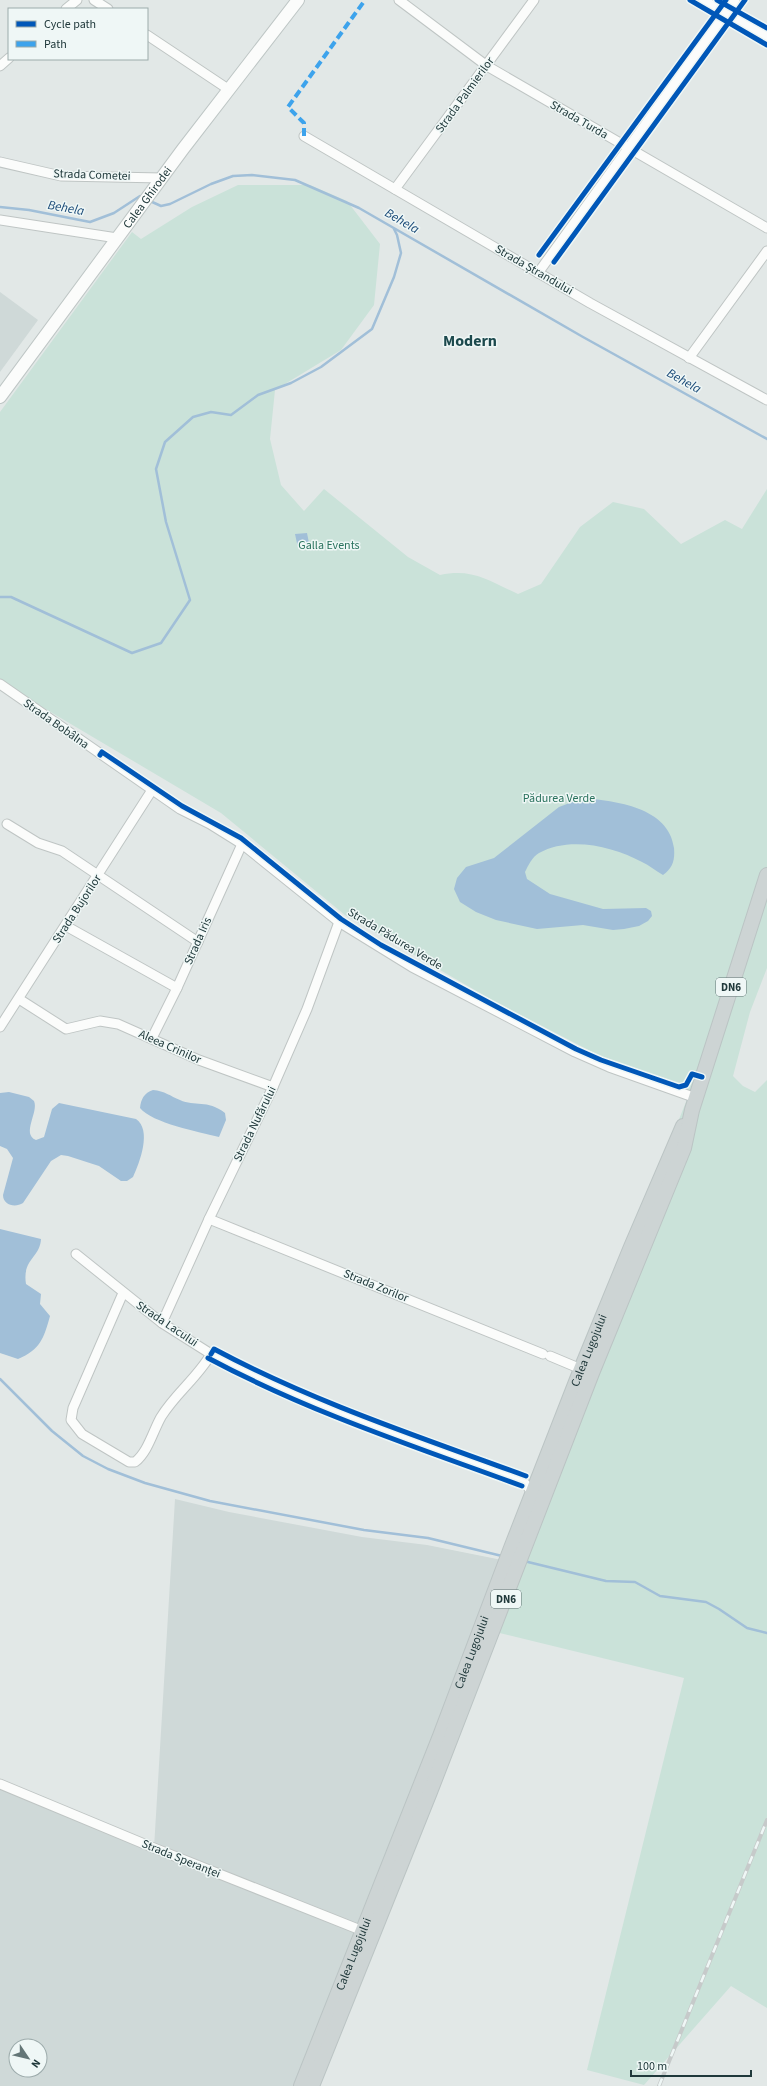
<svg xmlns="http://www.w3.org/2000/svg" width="767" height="2086" viewBox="0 0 767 2086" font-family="'Source Sans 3',sans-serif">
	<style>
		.built { fill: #cfd9d8; fill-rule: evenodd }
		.green { fill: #cae2d9 }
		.water { fill: #a1bfd8 }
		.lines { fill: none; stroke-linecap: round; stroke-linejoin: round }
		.stream { stroke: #a1bfd8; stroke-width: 2.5 }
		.street-casing { stroke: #bfc5c4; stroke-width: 11 }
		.secondary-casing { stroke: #bec6c5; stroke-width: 14 }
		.primary-casing { stroke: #bbc4c4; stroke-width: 16 }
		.street { stroke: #fbfcfb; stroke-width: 9 }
		.secondary { stroke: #fbfcfb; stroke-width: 12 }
		.primary { stroke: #cdd4d4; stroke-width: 14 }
		.rail-casing { stroke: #c6caca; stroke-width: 4 }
		.rail { stroke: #eff7f6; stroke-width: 2.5; stroke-dasharray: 8; stroke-linecap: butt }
		.quiet { stroke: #3da3ec; stroke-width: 4; stroke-dasharray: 8 4; stroke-linecap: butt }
		.cycleway-casing { stroke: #eff7f6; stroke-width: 8 }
		.cycleway { stroke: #0057b8; stroke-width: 5 }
		.labels { text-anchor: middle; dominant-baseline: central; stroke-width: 3; stroke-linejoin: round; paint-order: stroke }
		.shield { fill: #eff7f6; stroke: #5e7273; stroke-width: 1 }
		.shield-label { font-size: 11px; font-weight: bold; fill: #20393b }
		.street-label { font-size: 12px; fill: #20393b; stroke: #eff7f6 }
		.park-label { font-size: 12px; fill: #29725d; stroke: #eff7f6 }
		.water-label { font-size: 13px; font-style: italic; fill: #194977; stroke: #eff7f6 }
		.district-label { font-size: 16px; font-weight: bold; fill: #1c494d; stroke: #eff7f6 }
	</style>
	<rect width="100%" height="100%" fill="#e2e8e7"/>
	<g class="built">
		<polygon points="0,292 38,320 0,372"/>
		<path d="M 175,1499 L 229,1512 L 362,1537 L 427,1545 L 502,1560 L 307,2086 L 0,2086 L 0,1784 L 154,1848 ZM 16,2046 L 40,2046 L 40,2070 L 16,2070 Z"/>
	</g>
	<path class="green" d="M 238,185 L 310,185 L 347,201 L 380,244 L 374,305 L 341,350 L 275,390 L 270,439 L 281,485 L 304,511 L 324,489 L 408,557 L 440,575 C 473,568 489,581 518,594 L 541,584 L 580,527 L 613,502 L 644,509 L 681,544 L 725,520 L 742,529 L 767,489 L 767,968 L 750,1012 L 733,1076 L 743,1086 L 755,1092 L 767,1080 L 767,2008 L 731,1986 L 644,2085 L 587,2070 L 684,1678 L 487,1630 L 502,1560 L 690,1092 L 602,1057 L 492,1000 L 345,915 L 221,813 L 0,682 L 0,412 L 132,232 L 141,239 L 192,207 Z"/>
	<g class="water">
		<polygon points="307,533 309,543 298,548 295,534"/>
		<path d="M 583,798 C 615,801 669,807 674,848 C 675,860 673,868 663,875 C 656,871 649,865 642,862 C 613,846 569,836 539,853 C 532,857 528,866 525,872 L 527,879 L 550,894 L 603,909 L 646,908 L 651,911 L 652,916 L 648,921 L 639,926 L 624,929 L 613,930 L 583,925 L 537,929 L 496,920 L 476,912 L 460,902 L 454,889 L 457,878 L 466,867 L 494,858 L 559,807 Z"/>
		<path d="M 153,1090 C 165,1091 170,1096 180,1100 C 195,1107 207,1099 225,1113 L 226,1120 L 219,1137 C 199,1132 152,1123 140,1108 C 141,1099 144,1093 153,1090 Z"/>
		<path d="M 9,1092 L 29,1097 L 34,1101 C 39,1112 21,1134 36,1140 L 44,1137 L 52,1109 L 59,1103 L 136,1119 C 152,1130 140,1162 133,1177 L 127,1181 L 121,1181 L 99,1166 L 68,1156 L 61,1155 L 51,1161 L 23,1203 C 15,1208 3,1205 3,1195 L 13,1158 L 7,1149 L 0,1146 L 0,1093 Z"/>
		<path d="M 0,1229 L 41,1239 C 40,1258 22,1259 26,1284 L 41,1294 L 40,1304 L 50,1316 C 44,1338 40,1350 18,1359 L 0,1353 Z"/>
	</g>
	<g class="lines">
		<g class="stream">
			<polyline points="150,201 161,206 170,204 211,184 233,176 252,175 295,180 359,208 583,337 767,439"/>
			<polyline points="0,207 29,210 90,222 114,213 140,196 143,198"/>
			<polyline points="0,597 11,597 132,653 161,643 190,600 166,522 156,469 165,442 193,417 211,412 231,415 258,395 291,383 321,367 372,329 394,277 401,253 397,235 394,229"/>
			<polyline points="0,1379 52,1431 83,1456 108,1469 145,1483 210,1501 364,1530 428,1538 502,1556"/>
			<polyline points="528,1562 606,1581 635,1582 660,1596 706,1602 719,1609 747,1628 767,1633"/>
		</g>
		<g class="street-casing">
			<g id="street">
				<polyline points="94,0 108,9"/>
				<polyline points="399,0 487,66 767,228"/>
				<polyline points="703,0 767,37"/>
				<polyline points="66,9 77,0"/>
				<polyline points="147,35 228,89"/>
				<polyline points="0,66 9,58"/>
				<polyline points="304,136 590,303 767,400"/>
				<polyline points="0,162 61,176 162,178"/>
				<polyline points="395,189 534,0"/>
				<polyline points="0,220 117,238"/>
				<polyline points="538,273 735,0"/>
				<polyline points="689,358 767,251"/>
				<polyline points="0,684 180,809 210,824 242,844 339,922 412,967 575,1052 609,1067 696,1098"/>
				<polyline points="7,824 38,843 62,851 198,942"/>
				<polyline points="66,926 177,988"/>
				<polyline points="19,999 66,1029 100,1021 118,1024 199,1060 273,1087"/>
				<polyline points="0,1027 152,790"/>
				<polyline points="152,1038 177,988 242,844"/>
				<polyline points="209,1219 543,1354"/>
				<polyline points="76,1254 162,1323 211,1354 243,1371 312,1402 522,1480 533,1493"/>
				<path d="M 123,1293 L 73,1408 L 71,1420 L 82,1434 L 129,1462 L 135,1462 C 148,1452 153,1431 161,1417 C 175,1394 198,1377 211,1354"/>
				<polyline points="162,1323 209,1219 273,1087 307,1009 339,922"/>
				<polyline points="550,1356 581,1369"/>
				<polyline points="0,1784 154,1848 363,1931"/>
			</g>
		</g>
		<g class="secondary-casing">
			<g id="secondary">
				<path id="s1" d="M 0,397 L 183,149 L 298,0"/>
			</g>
		</g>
		<g class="primary-casing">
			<g id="primary">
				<path id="s2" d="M 301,2086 L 440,1736 L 511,1548 L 581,1369 L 631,1247 L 683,1126"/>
				<polyline points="312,2086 430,1792 592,1373 684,1148 692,1110 767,875"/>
			</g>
		</g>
		<use href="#street" class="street"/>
		<use href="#secondary" class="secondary"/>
		<use href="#primary" class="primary"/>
		<g class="rail-casing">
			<polyline id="rail" points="659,2086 767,1820"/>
		</g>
		<use href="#rail" class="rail"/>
		<polyline class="quiet" points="304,136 304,123 288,107 365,0"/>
		<g class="cycleway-casing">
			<g id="cycleway">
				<polyline points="690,0 767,45"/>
				<polyline points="717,0 767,28"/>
				<polyline points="539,255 726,0"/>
				<polyline points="554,262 745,0"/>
				<polyline points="100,755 102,752 182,806 241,838 341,919 381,945 576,1049 601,1060 679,1087 686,1085 692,1074 702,1077"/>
				<path d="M 211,1354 L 214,1349 C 313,1402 420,1437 526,1476"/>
				<path d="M 208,1358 C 309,1412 416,1447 522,1486"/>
			</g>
		</g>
		<use href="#cycleway" class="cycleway"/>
	</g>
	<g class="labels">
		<g class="shield">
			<rect x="716" y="978" width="30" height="18" rx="3"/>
			<rect x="491" y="1590" width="30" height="18" rx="3"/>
		</g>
		<g class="shield-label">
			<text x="731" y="987">DN6</text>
			<text x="506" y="1599">DN6</text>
		</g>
		<g class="street-label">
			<text transform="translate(465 95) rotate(-54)">Strada Palmierilor</text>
			<text transform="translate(579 120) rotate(30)">Strada Turda</text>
			<text transform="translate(92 175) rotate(2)">Strada Cometei</text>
			<text stroke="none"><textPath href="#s1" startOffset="248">Calea Ghirodei</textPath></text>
			<text transform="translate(534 270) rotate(30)">Strada Ștrandului</text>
			<text transform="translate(56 724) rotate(35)">Strada Bobâlna</text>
			<text transform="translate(77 909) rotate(-57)">Strada Bujorilor</text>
			<text transform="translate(395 939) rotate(31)">Strada Pădurea Verde</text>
			<text transform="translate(198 941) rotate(-66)">Strada Iris</text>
			<text transform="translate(170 1047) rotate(24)">Aleea Crinilor</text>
			<text transform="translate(255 1124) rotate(-64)">Strada Nufărului</text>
			<text transform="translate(376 1286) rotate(22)">Strada Zorilor</text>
			<text transform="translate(167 1324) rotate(34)">Strada Lacului</text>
			<text stroke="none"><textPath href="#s2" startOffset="790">Calea Lugojului</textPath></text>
			<text stroke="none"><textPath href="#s2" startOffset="466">Calea Lugojului</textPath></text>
			<text transform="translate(181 1859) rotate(22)">Strada Speranței</text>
			<text stroke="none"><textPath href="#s2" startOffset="142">Calea Lugojului</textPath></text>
		</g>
		<g class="park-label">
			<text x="329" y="545">Galla Events</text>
			<text x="559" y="798">Pădurea Verde</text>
		</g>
		<g class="water-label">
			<text transform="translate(66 208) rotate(10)">Behela</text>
			<text transform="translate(402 221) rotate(30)">Behela</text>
			<text transform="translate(684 381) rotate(29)">Behela</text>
		</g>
		<g class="district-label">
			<text x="470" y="341">Modern</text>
		</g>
	</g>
	<rect x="8" y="8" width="140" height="52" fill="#eff7f6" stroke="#9cabab"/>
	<rect x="16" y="21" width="20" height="6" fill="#0057b8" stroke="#9cabab"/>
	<text x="44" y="28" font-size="12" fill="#20393b">Cycle path</text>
	<rect x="16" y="41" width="20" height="6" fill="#3da3ec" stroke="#9cabab"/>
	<text x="44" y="48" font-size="12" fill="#20393b">Path</text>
	<g transform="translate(28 2058) rotate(125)"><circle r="19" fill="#eff7f6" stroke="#9cabab"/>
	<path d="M0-3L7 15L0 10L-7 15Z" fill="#647677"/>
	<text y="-6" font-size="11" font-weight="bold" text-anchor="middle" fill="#20393b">N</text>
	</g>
	<path d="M631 2070v6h120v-6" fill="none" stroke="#20393b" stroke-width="2"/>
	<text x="637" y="2070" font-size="12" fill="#20393b" stroke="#eff7f6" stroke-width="3" paint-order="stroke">100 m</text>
</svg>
